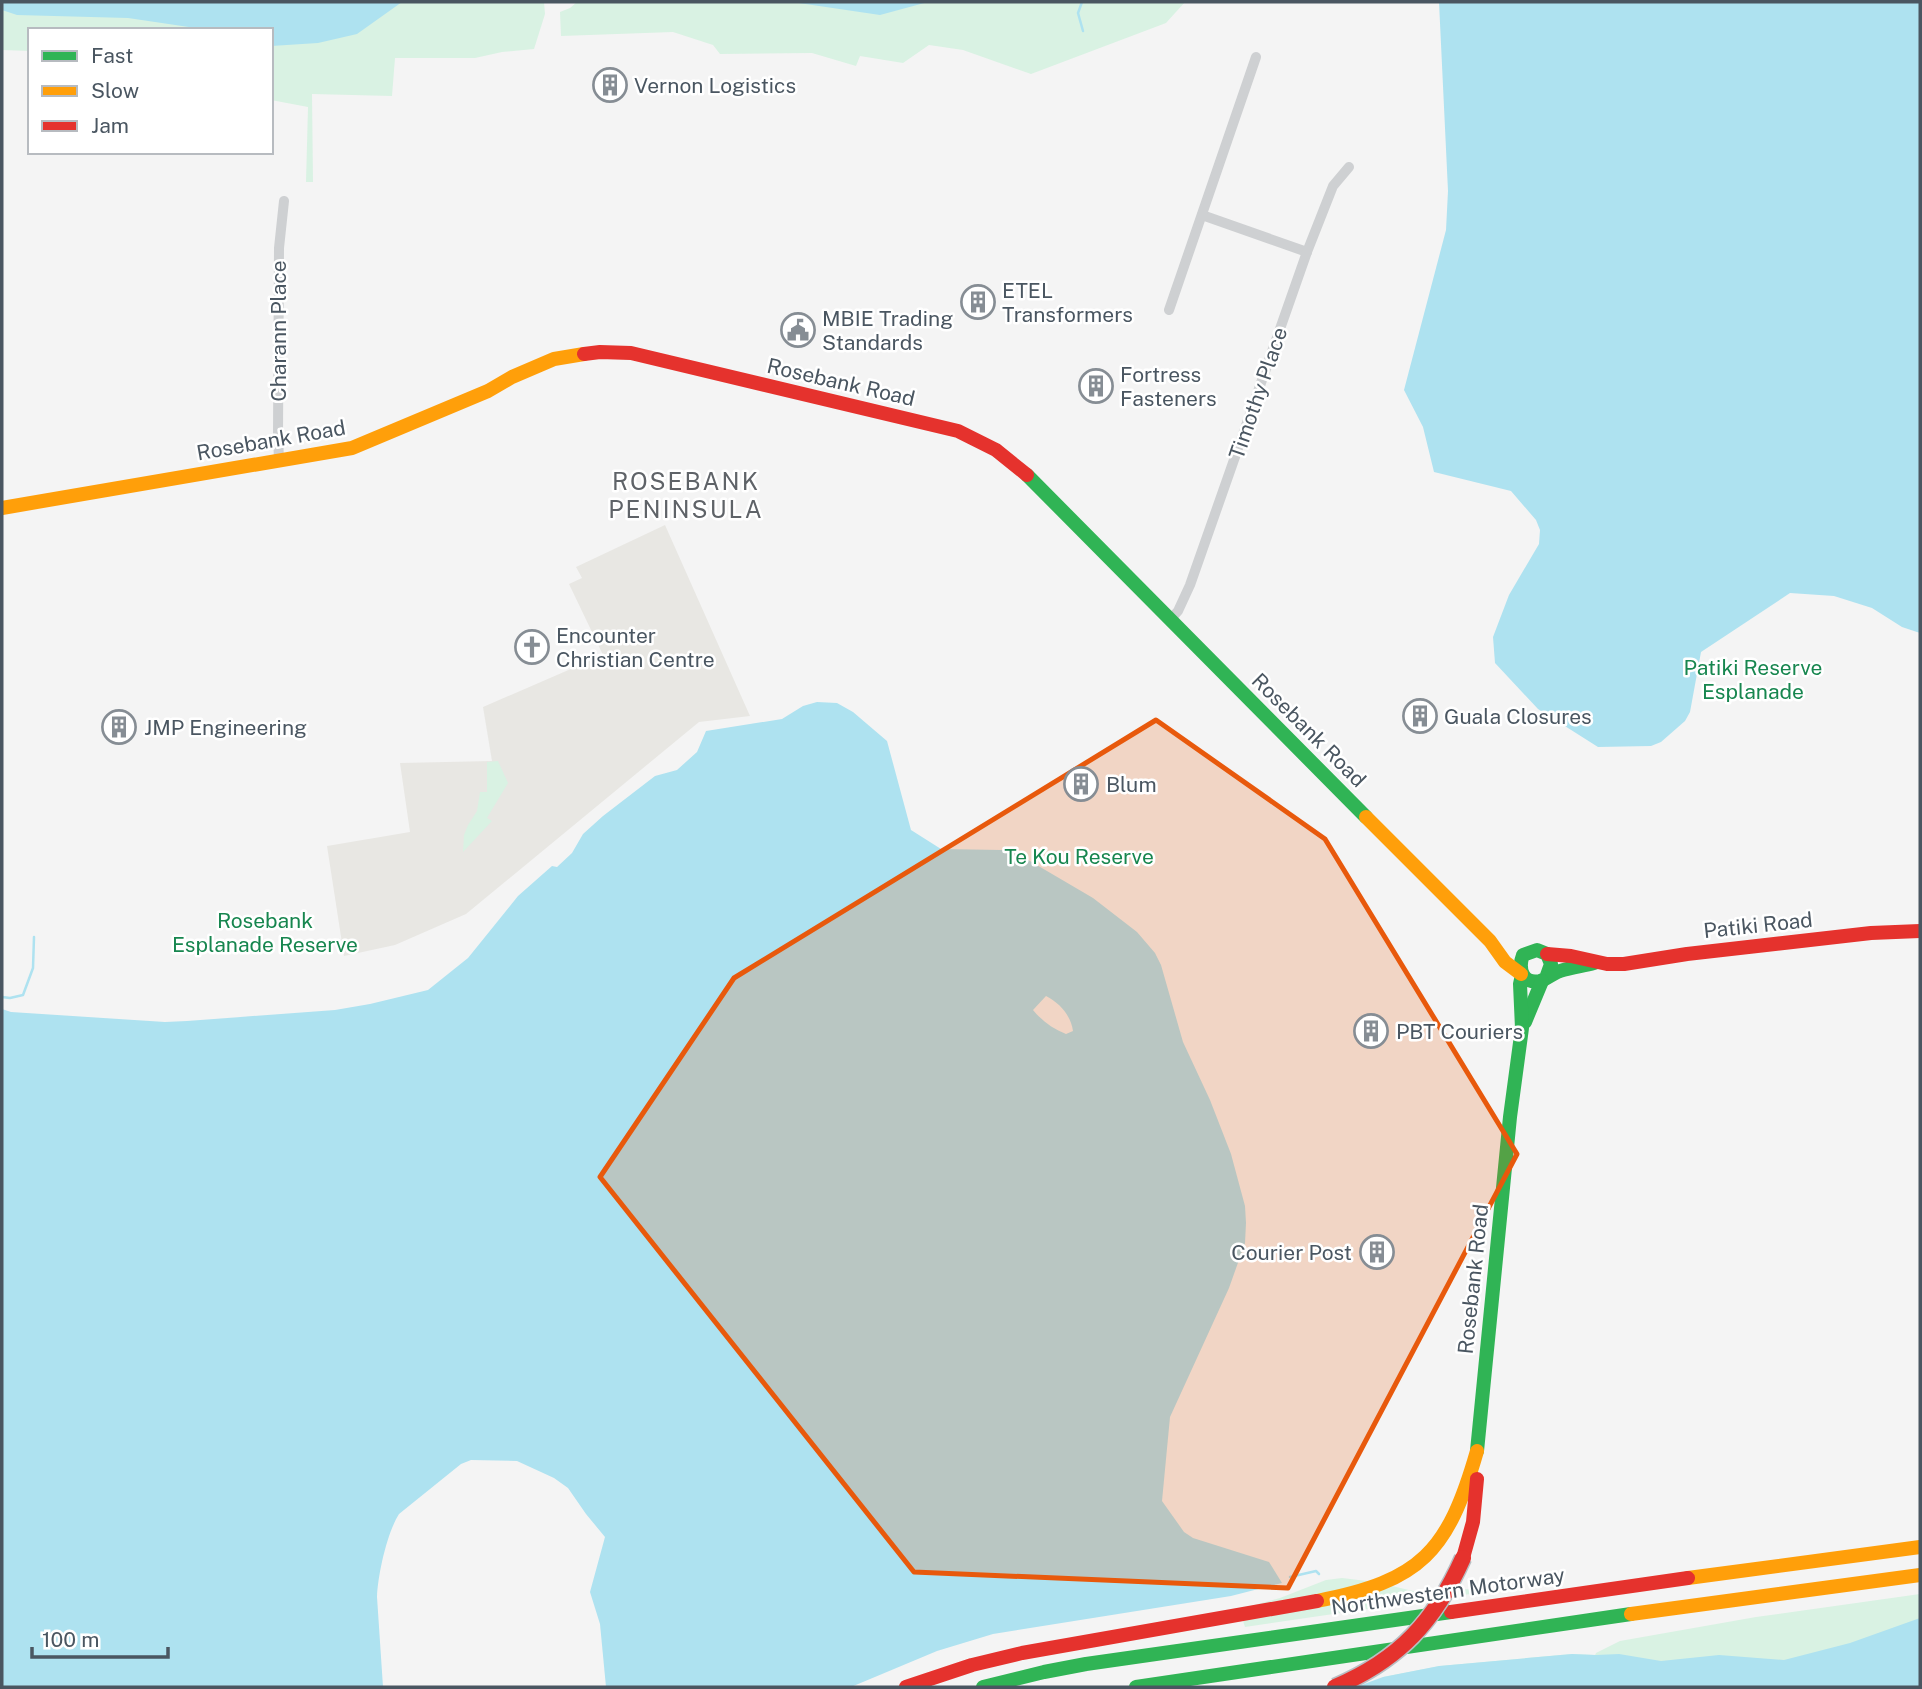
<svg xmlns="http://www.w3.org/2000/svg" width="1922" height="1689" viewBox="0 0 1922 1689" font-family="'Public Sans',sans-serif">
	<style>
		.commercial { fill: #e8e7e3 }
		.green { fill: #d9f2e3 }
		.water { fill: #aee2f0; fill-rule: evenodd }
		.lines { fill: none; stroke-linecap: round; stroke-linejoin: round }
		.stream { stroke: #aee2f0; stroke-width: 2.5 }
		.street { stroke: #ced0d2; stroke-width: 10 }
		.fast { stroke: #30b455; stroke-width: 14 }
		.slow { stroke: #ff9f0a; stroke-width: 14 }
		.jam { stroke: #e5322d; stroke-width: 14 }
		.jam-bridge-casing { stroke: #b9bec3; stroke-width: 19; stroke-linecap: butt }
		.jam-bridge { stroke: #e5322d; stroke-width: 16 }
		.marked { fill: #e8590c; fill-opacity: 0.2; stroke: #e8590c; stroke-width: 5; stroke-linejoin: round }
		.labels { text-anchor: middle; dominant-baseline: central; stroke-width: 5; stroke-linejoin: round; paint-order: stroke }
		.poi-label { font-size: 21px; fill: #4a5661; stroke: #fff; text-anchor: start }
		.street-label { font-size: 21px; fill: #4a5661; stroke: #fff }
		.park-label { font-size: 21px; fill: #17864f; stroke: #fff }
		.quarter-label { font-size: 24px; letter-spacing: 2px; fill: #5f6368; stroke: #fff }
	</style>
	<rect width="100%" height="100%" fill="#f4f4f4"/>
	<polygon class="commercial" points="665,525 750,716 699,722 466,914 395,945 344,956 327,846 410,832 400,763 492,761 483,707 603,655 569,584 582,578 576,567"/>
	<g class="green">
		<polygon points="2,2 544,2 545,14 534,49 502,52 475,58 395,58 392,96 312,94 313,182 306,182 308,107 271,100 271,30 30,30 30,51 2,50"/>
		<polygon points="577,2 1185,2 1166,23 1031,74 963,50 929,45 903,63 860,56 856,66 812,53 720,54 713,45 673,32 561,36 560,12 570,8"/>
		<polygon points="498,761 508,783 487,818 492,821 463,852 464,835 468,825 477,811 480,792 487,792 487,762"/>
		<polygon points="1342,1578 1375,1582 1413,1591 1427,1593 1457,1589 1498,1590 1245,1627 1239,1609 1280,1598 1326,1580"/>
		<polygon points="1920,1594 1920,1687 1383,1677 1440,1666 1572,1654 1595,1655 1596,1653 1620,1641 1756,1617"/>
	</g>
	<g class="water">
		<polygon points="2,2 402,2 357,34 318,43 271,46 271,30 209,30 128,18 17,15 2,10"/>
		<polygon points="792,2 928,2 880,15"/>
		<polygon points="1439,2 1920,2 1920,633 1902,627 1872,608 1834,596 1790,593 1701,652 1690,712 1685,721 1661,742 1651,746 1598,747 1538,709 1495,663 1493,637 1509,595 1539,544 1540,530 1536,520 1511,491 1434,472 1423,427 1404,390 1446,230 1448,191"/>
		<path d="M 817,702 L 837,703 L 853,712 L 887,741 L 911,830 L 941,849 L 1002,850 L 1018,854 L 1093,898 L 1137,932 L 1155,953 L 1161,965 L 1183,1042 L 1210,1100 L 1231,1154 L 1245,1206 L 1246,1223 L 1245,1243 L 1229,1288 L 1170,1417 L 1162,1501 L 1184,1532 L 1193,1538 L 1269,1562 L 1282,1583 L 1231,1596 L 993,1634 L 937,1651 L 851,1687 L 606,1687 L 600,1624 L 590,1592 L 605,1537 L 586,1514 L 568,1488 L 554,1478 L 517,1461 L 471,1460 L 461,1464 L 399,1514 C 387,1533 378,1574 377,1597 L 383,1687 L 2,1687 L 2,1009 L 11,1012 L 165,1022 L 187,1021 L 335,1010 L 370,1004 L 428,990 L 468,958 L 518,896 L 552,866 L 557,867 L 572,853 L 583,834 L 603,816 L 655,776 L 677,770 L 697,752 L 706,731 L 782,719 L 803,706 ZM 1046,996 C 1060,1003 1071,1016 1073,1031 L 1066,1034 C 1053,1029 1042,1021 1033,1010 Z"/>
		<polygon points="1920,1618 1920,1687 1356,1687 1383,1677 1439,1666 1572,1654 1596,1655 1619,1654 1661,1661 1719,1655 1784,1660 1850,1643"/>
	</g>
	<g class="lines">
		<g class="stream">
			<polyline points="1082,2 1078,13 1083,31"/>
			<polyline points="2,997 10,998 23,995 33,968 34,937"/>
			<polyline points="1290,1577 1316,1571 1319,1574"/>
		</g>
		<g class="street">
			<polyline points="1202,215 1307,252"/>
			<polyline points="1169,310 1256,57"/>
			<polyline points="279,461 278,434 279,248 284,201"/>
			<polyline points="1170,620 1178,611 1190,585 1307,252 1333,186 1349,167"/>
		</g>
		<g class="fast">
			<polyline points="1027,475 1366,817"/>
			<path d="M 1546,978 L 1551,964 L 1547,954 L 1537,950 L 1523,955 C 1518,968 1522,985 1540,981 C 1547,979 1553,973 1560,971 C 1571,967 1583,966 1594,963"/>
			<polyline points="1525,1022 1542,981"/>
			<polyline points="1477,1451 1510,1117 1522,1028 1520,984 1522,975"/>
			<polyline points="983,1687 1044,1672 1086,1664 1451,1612"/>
			<polyline points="1136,1687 1631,1614"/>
		</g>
		<g class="slow">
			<polyline points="2,508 352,448 488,391 512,377 554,359 584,354"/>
			<polyline points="1366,817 1490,941 1505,962 1521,974"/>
			<polyline points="1688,1578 1920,1547"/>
			<path d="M 1317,1601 C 1421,1581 1448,1552 1477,1451"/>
			<polyline points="1631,1614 1920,1575"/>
		</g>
		<g class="jam">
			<polyline points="584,354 600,352 631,353 958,431 996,450 1027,475"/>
			<polyline points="1547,954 1571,956 1607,964 1624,964 1687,954 1871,933 1920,931"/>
			<polyline points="1463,1558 1473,1522 1477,1479"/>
			<polyline points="1451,1612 1688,1578"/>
			<polyline points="906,1687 972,1665 1022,1653 1317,1601"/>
		</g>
		<g class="jam-bridge-casing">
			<path id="jam-bridge" d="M 1335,1687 C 1399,1660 1435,1621 1463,1558"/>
		</g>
		<use href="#jam-bridge" class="jam-bridge"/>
	</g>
	<path class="marked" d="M 1156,720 L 1325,839 L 1517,1154 L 1288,1588 L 914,1572 L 600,1177 L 734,978 Z"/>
	<defs>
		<g id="building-ring" transform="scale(1.75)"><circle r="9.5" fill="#fff" stroke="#868d94" stroke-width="1.5"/><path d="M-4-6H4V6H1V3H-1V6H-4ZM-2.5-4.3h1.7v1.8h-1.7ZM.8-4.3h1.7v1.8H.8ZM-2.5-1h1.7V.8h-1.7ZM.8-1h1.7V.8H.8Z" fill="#868d94"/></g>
		<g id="civic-ring" transform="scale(1.75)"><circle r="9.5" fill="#fff" stroke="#868d94" stroke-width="1.5"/><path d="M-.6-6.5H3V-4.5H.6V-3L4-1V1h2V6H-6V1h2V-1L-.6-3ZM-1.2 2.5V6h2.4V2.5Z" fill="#868d94"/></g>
		<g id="church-ring" transform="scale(1.75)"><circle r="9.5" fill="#fff" stroke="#868d94" stroke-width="1.5"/><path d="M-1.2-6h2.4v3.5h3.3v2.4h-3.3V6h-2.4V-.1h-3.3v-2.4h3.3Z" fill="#868d94"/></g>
	</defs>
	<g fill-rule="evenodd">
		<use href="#building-ring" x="610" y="85"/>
		<use href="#building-ring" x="978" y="302"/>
		<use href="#civic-ring" x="798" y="330"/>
		<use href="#building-ring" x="1096" y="386"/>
		<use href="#church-ring" x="532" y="647"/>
		<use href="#building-ring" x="1420" y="716"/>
		<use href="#building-ring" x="119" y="727"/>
		<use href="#building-ring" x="1081" y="784"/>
		<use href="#building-ring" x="1371" y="1031"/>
		<use href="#building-ring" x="1377" y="1252"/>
	</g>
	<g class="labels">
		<g class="poi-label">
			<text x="634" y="85">Vernon Logistics</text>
			<text x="1002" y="290">ETEL<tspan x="1002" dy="24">Transformers</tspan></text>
			<text x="822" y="318">MBIE Trading<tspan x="822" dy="24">Standards</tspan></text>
			<text x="1120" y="374">Fortress<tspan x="1120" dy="24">Fasteners</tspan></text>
			<text x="556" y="635">Encounter<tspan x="556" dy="24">Christian Centre</tspan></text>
			<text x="1444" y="716">Guala Closures</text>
			<text x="144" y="727">JMP Engineering</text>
			<text x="1106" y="784">Blum</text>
			<text x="1396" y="1031">PBT Couriers</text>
			<text x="1352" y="1252" text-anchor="end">Courier Post</text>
		</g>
		<g class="street-label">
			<text transform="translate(278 331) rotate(-90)">Charann Place</text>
			<text transform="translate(841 382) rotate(13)">Rosebank Road</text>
			<text transform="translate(1258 393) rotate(-71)">Timothy Place</text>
			<text transform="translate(271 440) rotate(-10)">Rosebank Road</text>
			<text transform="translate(1309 730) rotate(45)">Rosebank Road</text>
			<text transform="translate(1758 925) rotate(-6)">Patiki Road</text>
			<text transform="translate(1473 1279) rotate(-84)">Rosebank Road</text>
			<text transform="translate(1448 1591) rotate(-8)">Northwestern Motorway</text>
		</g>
		<g class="park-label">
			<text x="1753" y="667">Patiki Reserve<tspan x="1753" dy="24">Esplanade</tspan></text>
			<text x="1079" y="856">Te Kou Reserve</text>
			<text x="265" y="920">Rosebank<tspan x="265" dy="24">Esplanade Reserve</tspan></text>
		</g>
		<g class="quarter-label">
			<text x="686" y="481">ROSEBANK<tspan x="686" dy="28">PENINSULA</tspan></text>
		</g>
	</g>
	<rect width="1922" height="1689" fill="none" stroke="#4a5661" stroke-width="7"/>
	<rect x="28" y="28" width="245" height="126" fill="#ffffff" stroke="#b7bbc0" stroke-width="2"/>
	<rect x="42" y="51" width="35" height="10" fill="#30b455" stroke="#b7bbc0" stroke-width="2"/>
	<text x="91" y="63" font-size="21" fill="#4a5661">Fast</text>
	<rect x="42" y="86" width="35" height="10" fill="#ff9f0a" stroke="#b7bbc0" stroke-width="2"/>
	<text x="91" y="98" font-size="21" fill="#4a5661">Slow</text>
	<rect x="42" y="121" width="35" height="10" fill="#e5322d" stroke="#b7bbc0" stroke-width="2"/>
	<text x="91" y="133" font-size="21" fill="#4a5661">Jam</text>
	<path d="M32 1647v10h136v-10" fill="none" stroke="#4a5661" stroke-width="3.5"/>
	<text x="42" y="1647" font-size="21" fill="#4a5661" stroke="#ffffff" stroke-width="5" paint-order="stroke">100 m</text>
</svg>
